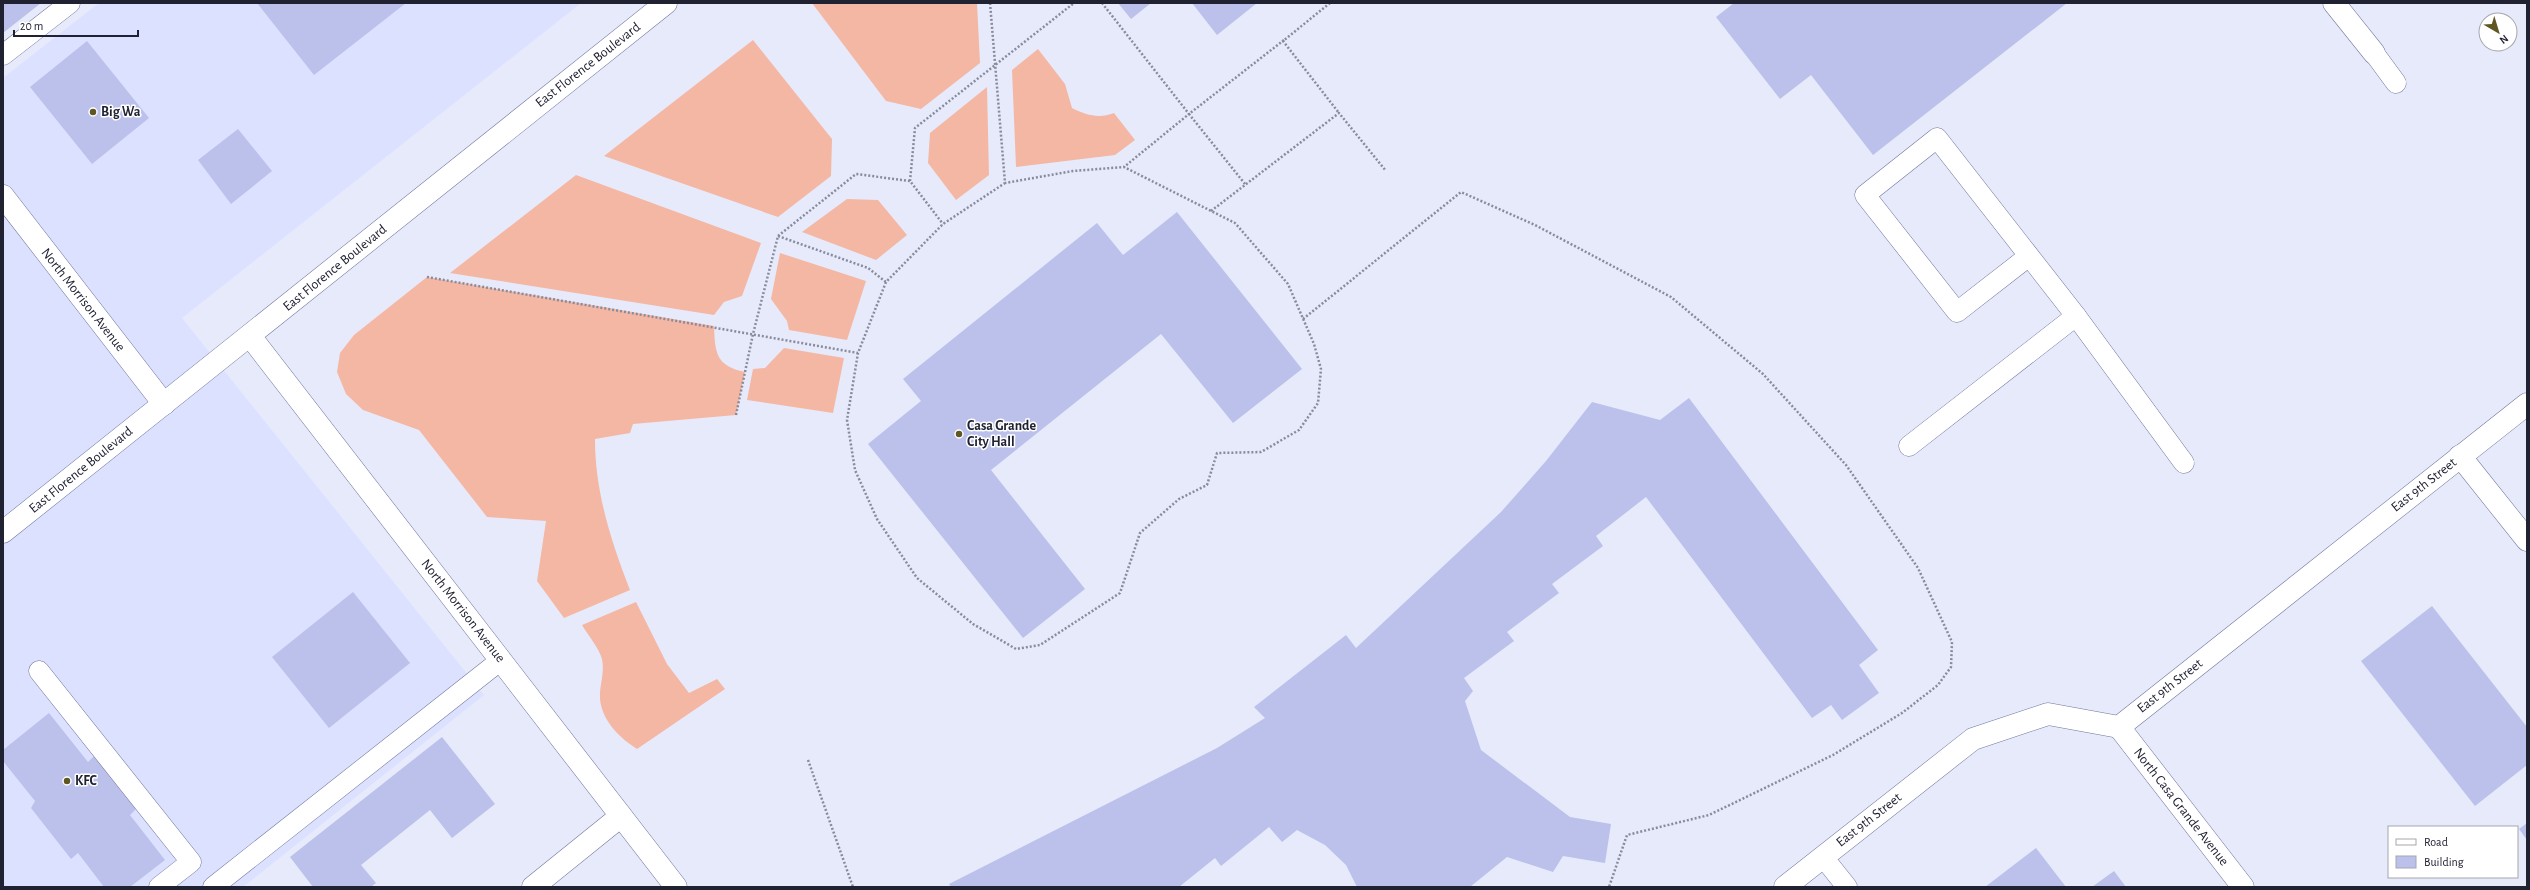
<svg xmlns="http://www.w3.org/2000/svg" width="2530" height="890" viewBox="0 0 2530 890" font-family="'Alegreya Sans',sans-serif">
	<style>
		.built { fill: #dce1ff }
		.grass { fill: #f4b7a4 }
		.building { fill: #bbc1eb }
		.lines { fill: none; stroke-linecap: round; stroke-linejoin: round }
		.service-casing { stroke: #71769c; stroke-width: 21 }
		.minor-casing { stroke: #71769c; stroke-width: 23 }
		.primary-casing { stroke: #71769c; stroke-width: 23 }
		.path { stroke: #888b9b; stroke-width: 2.5; stroke-dasharray: 2 2; stroke-linecap: butt }
		.service { stroke: #fff; stroke-width: 20 }
		.minor { stroke: #fff; stroke-width: 22 }
		.primary { stroke: #fff; stroke-width: 22 }
		.poi-dot { fill: #605622; stroke: #fff; stroke-width: 1.5 }
		.labels { text-anchor: middle; dominant-baseline: central; stroke-width: 3; stroke-linejoin: round; paint-order: stroke }
		.street-label { font-size: 14px; fill: #202232; stroke: #fff }
		.poi-label { font-size: 14px; font-weight: bold; fill: #202232; stroke: #fff; text-anchor: start }
	</style>
	<rect width="100%" height="100%" fill="#e7eafb"/>
	<polygon class="built" points="99,3 581,3 182,318 484,695 243,887 3,887 3,78"/>
	<g class="grass">
		<polygon points="812,3 977,3 980,63 921,109 886,101"/>
		<polygon points="753,40 832,139 831,176 778,217 604,156"/>
		<path d="M 1038,49 L 1065,84 L 1072,108 C 1086,115 1099,119 1114,113 L 1135,140 L 1115,155 L 1016,167 L 1012,70 Z"/>
		<polygon points="987,87 989,175 956,200 928,163 930,133"/>
		<polygon points="576,175 761,243 742,296 724,302 714,315 450,273"/>
		<polygon points="847,199 878,200 907,235 876,260 802,232"/>
		<polygon points="780,253 866,281 847,340 789,330 787,321 771,299"/>
		<path d="M 427,277 L 714,326 C 715,353 716,366 745,372 L 736,415 L 633,424 L 630,433 L 595,439 C 595,492 611,541 630,590 L 564,618 L 537,581 L 546,521 L 487,517 L 419,430 L 363,410 L 346,394 L 337,372 L 340,353 L 354,335 Z"/>
		<polygon points="784,348 844,358 833,413 747,400 753,369 765,368"/>
		<path d="M 636,602 L 667,664 L 689,693 L 717,679 L 725,689 L 637,749 C 620,738 602,721 600,699 C 599,686 605,673 602,659 C 599,648 588,635 582,625 Z"/>
	</g>
	<g class="building">
		<polygon points="3,3 41,3 3,33"/>
		<polygon points="257,3 406,3 314,75"/>
		<polygon points="1118,3 1151,3 1131,19"/>
		<polygon points="1192,3 1257,3 1217,35"/>
		<polygon points="1734,3 2067,3 1873,155 1811,75 1780,99 1716,17"/>
		<polygon points="87,41 149,118 92,164 30,87"/>
		<polygon points="238,129 272,171 231,204 198,160"/>
		<polygon points="1177,212 1302,369 1233,423 1161,334 991,470 1085,589 1023,638 868,444 921,401 903,379 1097,223 1123,255"/>
		<polygon points="1689,398 1878,650 1859,665 1879,693 1842,720 1831,705 1812,718 1646,497 1596,536 1603,546 1552,584 1559,593 1507,632 1514,641 1464,678 1473,691 1465,701 1481,750 1570,817 1611,824 1605,863 1563,856 1553,872 1507,857 1470,887 1357,887 1346,865 1325,845 1297,830 1282,842 1269,827 1221,866 1215,858 1179,887 951,887 949,884 1217,748 1265,718 1254,707 1346,635 1356,648 1501,512 1546,461 1592,402 1660,420"/>
		<polygon points="353,592 410,663 329,728 272,657"/>
		<polygon points="2432,606 2527,727 2527,765 2475,806 2361,661"/>
		<polygon points="49,713 88,762 94,756 136,809 130,815 165,860 130,887 104,887 78,853 71,859 31,808 35,801 3,761 3,750"/>
		<polygon points="442,737 495,804 452,838 430,810 361,865 376,883 371,887 313,887 290,857"/>
		<polygon points="2527,823 2527,840 2519,829"/>
		<polygon points="2036,848 2066,887 1985,887"/>
		<polygon points="2114,871 2126,887 2092,887"/>
	</g>
	<g class="lines">
		<g class="service-casing">
			<g id="service">
				<polyline points="2374,53 2396,83"/>
				<polyline points="3,55 70,3"/>
				<polyline points="2076,316 2184,463"/>
				<polyline points="1909,446 2076,316 1937,138 1865,195 1957,312 2029,256"/>
				<polyline points="39,671 191,862 159,887"/>
				<polyline points="1823,857 1847,887"/>
				<polyline points="213,887 501,660"/>
			</g>
		</g>
		<g class="minor-casing">
			<g id="minor">
				<polyline points="2334,3 2374,53"/>
				<polyline points="3,196 164,404"/>
				<polyline points="250,336 676,887"/>
				<polyline points="2460,456 2527,540"/>
				<polyline points="2119,727 2243,887"/>
				<polyline points="533,887 621,816"/>
				<polyline points="1785,887 1973,739 2048,714 2119,727 2527,404"/>
			</g>
		</g>
		<g class="primary-casing">
			<polyline id="primary" points="3,532 666,3"/>
		</g>
		<g class="path">
			<polyline points="990,3 1005,183 1073,171 1124,167 1235,223 1288,284 1314,344 1321,369 1318,403 1299,430 1261,452 1217,453 1207,485 1179,499 1140,533 1120,593 1040,645 1016,649 973,624 917,578 877,519 855,470 847,420 858,353 886,282 943,224 1005,183"/>
			<polyline points="1102,3 1189,114 1124,167"/>
			<polyline points="1330,3 1283,41 1339,113"/>
			<polyline points="910,181 915,128 1074,3"/>
			<polyline points="1245,184 1189,114 1284,40"/>
			<polyline points="1211,211 1339,113 1386,171"/>
			<polyline points="778,236 856,174 910,181 943,224"/>
			<polyline points="427,277 858,353"/>
			<polyline points="1303,319 1461,192 1535,225 1671,297 1763,374 1846,465 1918,568 1952,642 1951,667 1938,685 1902,713 1833,755 1709,815 1627,835 1609,887"/>
			<polyline points="736,415 753,334 778,236 868,268 886,282"/>
			<polyline points="808,760 853,887"/>
		</g>
		<use href="#service" class="service"/>
		<use href="#minor" class="minor"/>
		<use href="#primary" class="primary"/>
	</g>
	<g class="poi-dot">
		<circle cx="93" cy="112" r="4"/>
		<circle cx="959" cy="434" r="4"/>
		<circle cx="67" cy="781" r="4"/>
	</g>
	<g class="labels">
		<g class="street-label">
			<text transform="translate(588 65) rotate(-38)">East Florence Boulevard</text>
			<text transform="translate(335 268) rotate(-39)">East Florence Boulevard</text>
			<text transform="translate(83 300) rotate(52)">North Morrison Avenue</text>
			<text transform="translate(81 470) rotate(-39)">East Florence Boulevard</text>
			<text transform="translate(2424 485) rotate(-38)">East 9th Street</text>
			<text transform="translate(463 611) rotate(52)">North Morrison Avenue</text>
			<text transform="translate(2170 686) rotate(-38)">East 9th Street</text>
			<text transform="translate(2181 807) rotate(52)">North Casa Grande Avenue</text>
			<text transform="translate(1869 820) rotate(-38)">East 9th Street</text>
		</g>
		<g class="poi-label">
			<text x="101" y="112">Big Wa</text>
			<text x="967" y="426">Casa Grande<tspan x="967" dy="16">City Hall</tspan></text>
			<text x="75" y="781">KFC</text>
		</g>
	</g>
	<rect width="2530" height="890" fill="none" stroke="#202232" stroke-width="8"/>
	<rect x="2388" y="826" width="130" height="52" fill="#ffffff" stroke="#a6a7ad"/>
	<rect x="2396" y="839" width="20" height="6" fill="#ffffff" stroke="#a6a7ad"/>
	<text x="2424" y="846" font-size="12" fill="#202232">Road</text>
	<rect x="2396" y="856" width="20" height="12" fill="#bbc1eb" stroke="#a6a7ad"/>
	<text x="2424" y="866" font-size="12" fill="#202232">Building</text>
	<g transform="translate(2498 32) rotate(142)"><circle r="19" fill="#ffffff" stroke="#a6a7ad"/>
	<path d="M0-3L7 15L0 10L-7 15Z" fill="#605622"/>
	<text y="-6" font-size="11" font-weight="bold" text-anchor="middle" fill="#202232">N</text>
	</g>
	<path d="M14 30v6h124v-6" fill="none" stroke="#202232" stroke-width="2"/>
	<text x="20" y="30" font-size="12" fill="#202232" stroke="#ffffff" stroke-width="3" paint-order="stroke">20 m</text>
</svg>
